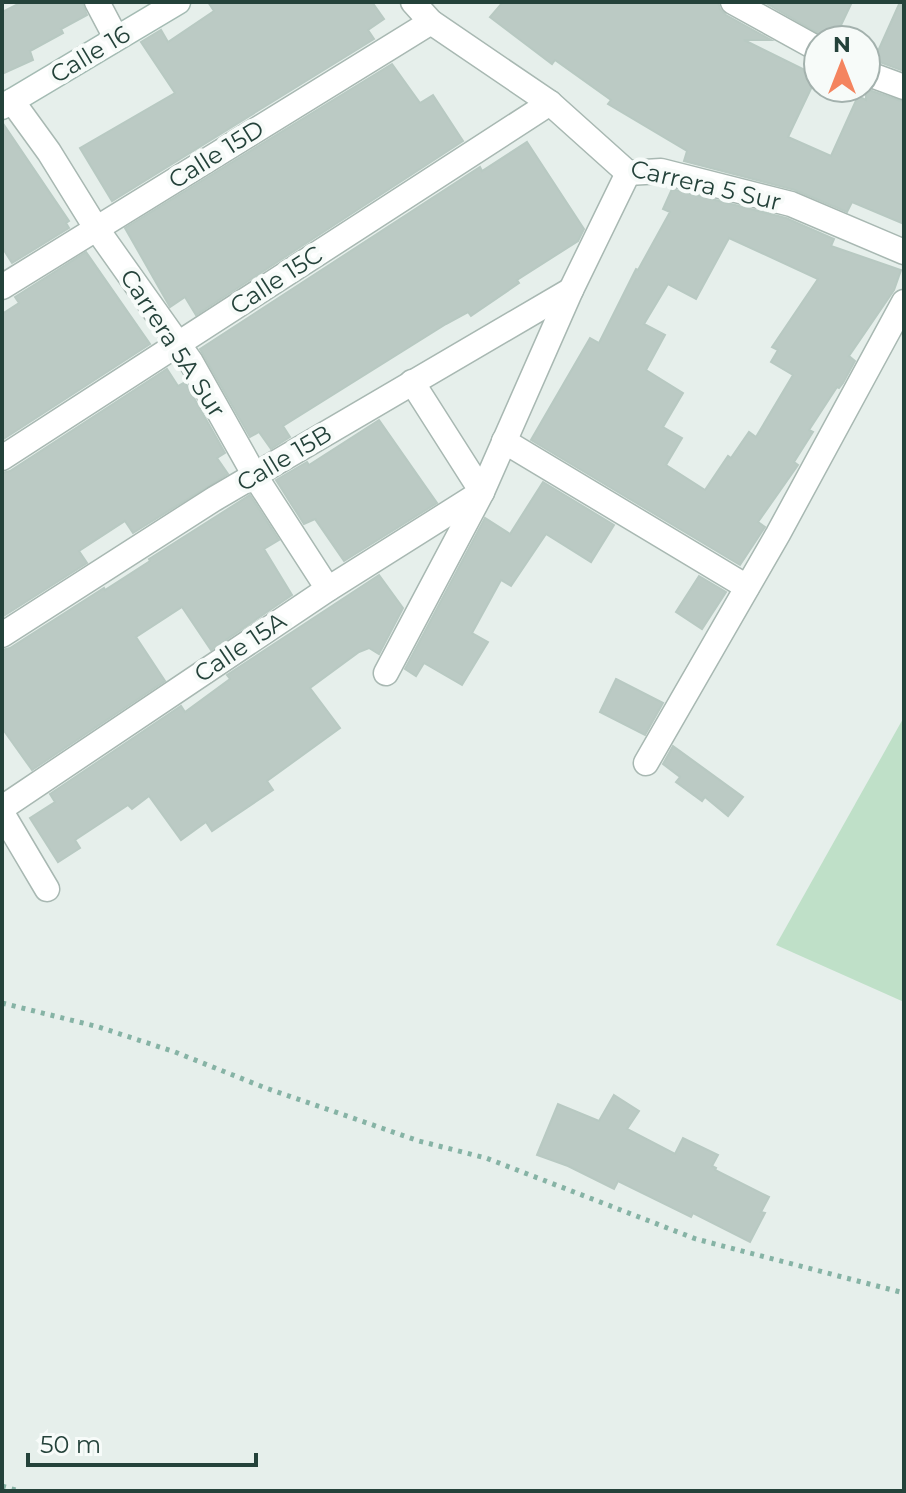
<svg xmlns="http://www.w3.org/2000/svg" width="906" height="1493" viewBox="0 0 906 1493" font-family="Montserrat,sans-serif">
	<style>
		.green { fill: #bfe0c8 }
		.building { fill: #bbcac4; stroke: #b8c9c2; stroke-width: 2; fill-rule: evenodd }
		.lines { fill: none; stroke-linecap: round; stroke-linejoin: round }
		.street-casing { stroke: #a8b8b2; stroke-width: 27 }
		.secondary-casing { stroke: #a4bbb3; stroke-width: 27 }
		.path { stroke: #86b3a5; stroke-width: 5; stroke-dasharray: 4 6; stroke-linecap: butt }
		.street { stroke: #fff; stroke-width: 24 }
		.secondary { stroke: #fff; stroke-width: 24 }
		.labels { text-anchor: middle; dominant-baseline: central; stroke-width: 8; stroke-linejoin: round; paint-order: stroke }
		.street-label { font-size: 24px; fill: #24423a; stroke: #f7fbf9 }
	</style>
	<rect width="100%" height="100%" fill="#e6efeb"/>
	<polygon class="green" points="904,717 904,1002 776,945"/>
	<g class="building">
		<polygon points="22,2 82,2 87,15 61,29 63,33 30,51 33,60 2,74 2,12"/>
		<polygon points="208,2 372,2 384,19 368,30 374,39 112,201 80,148 175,93 141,42 161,30 168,42 214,11"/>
		<polygon points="503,2 718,2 720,9 726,15 771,40 744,40 817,76 788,137 831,156 858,96 866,100 866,89 904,102 904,224 852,202 847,212 795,190 684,161 687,151 608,104 611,100 555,60 552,64 490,17"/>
		<polygon points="764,2 852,2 834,40 830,40"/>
		<polygon points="900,2 904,2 904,71 874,60"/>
		<polygon points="392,64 420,103 433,95 463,141 196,315 185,297 170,307 125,228"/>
		<polygon points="2,122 69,221 66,223 69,228 12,263 2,247"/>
		<polygon points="527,142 584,229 578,241 517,280 519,283 471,316 468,312 446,324 283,426 290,437 271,449 259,432 250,437 200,349 480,167 482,171"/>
		<path d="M 672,189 L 786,218 L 834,239 L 831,246 L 901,270 L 894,290 L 849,356 L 855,361 L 843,383 L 839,388 L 837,387 L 809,430 L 813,432 L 794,462 L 798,465 L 758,522 L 765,527 L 740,565 L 531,440 L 590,338 L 599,343 L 636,269 L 638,270 L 670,212 L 663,209 ZM 729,238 L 818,279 L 772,347 L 778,350 L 771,362 L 793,375 L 756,437 L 749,432 L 731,458 L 728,456 L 705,490 L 666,465 L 682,438 L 663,427 L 683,393 L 646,370 L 665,335 L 644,324 L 668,284 L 696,299 Z"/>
		<polygon points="86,252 150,344 2,440 2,314 19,303 15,297"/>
		<polygon points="167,369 178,386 185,382 225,453 217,458 228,474 133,533 125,521 79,551 87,563 2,617 2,473 10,471"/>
		<polygon points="379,420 437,503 344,561 315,519 304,524 276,480 307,462 309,465"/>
		<polygon points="543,482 614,525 591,562 546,534 511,586 501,580 472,633 488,642 462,685 424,663 416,676 405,669 485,518 510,534"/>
		<polygon points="250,495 279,540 264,549 292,595 211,650 182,607 136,637 165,681 32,770 2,728 2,650 10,648 104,588 105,590 150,561 149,559"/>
		<polygon points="379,575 403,608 379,654 369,648 359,652 310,688 340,728 267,781 273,790 212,831 206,822 181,840 149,796 132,809 128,805 75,840 80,848 58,862 30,818 55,802 50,794 181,706 185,712 230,679 227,675"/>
		<polygon points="699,576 726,592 702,629 676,612"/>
		<polygon points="616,679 663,703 645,735 600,712"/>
		<polygon points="673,746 743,797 728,816 705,797 702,801 676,782 680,777 663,764"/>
		<polygon points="614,1095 639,1111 627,1129 675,1154 683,1138 718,1155 712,1166 716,1168 715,1170 769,1197 761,1212 765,1213 750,1242 693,1213 691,1217 618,1181 614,1189 568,1166 537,1155 558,1104 599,1121"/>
	</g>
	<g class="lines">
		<g class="street-casing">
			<g id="street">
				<polyline points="97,2 116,38"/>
				<polyline points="413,2 431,22 550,103 628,173 661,171 791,204 904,252"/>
				<polyline points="733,2 818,49"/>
				<polyline points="866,73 904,87"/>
				<polyline points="12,101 49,152 96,228 191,362 255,476 328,589"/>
				<polyline points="2,287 431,22"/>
				<polyline points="504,441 747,587"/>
				<polyline points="2,458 550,103"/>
				<polyline points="2,635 214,499 571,290"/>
				<polyline points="386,673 482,492 571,290 628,173"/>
				<polyline points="646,763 778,534 904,302"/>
				<polyline points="2,808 328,589 482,492 412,382"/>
				<polyline points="2,813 47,889"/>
			</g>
		</g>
		<g class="secondary-casing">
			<polyline id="secondary" points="2,107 178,2"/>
		</g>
		<g class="path">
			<polyline points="2,1003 99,1027 175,1052 263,1087 419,1141 486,1158 696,1239 904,1293"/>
			<polyline points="2,1486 19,1491"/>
		</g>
		<use href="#street" class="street"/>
		<use href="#secondary" class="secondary"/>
	</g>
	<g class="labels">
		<g class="street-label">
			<text transform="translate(90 54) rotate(-31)">Calle 16</text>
			<text transform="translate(216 154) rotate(-32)">Calle 15D</text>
			<text transform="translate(706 185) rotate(13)">Carrera 5 Sur</text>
			<text transform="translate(276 280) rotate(-33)">Calle 15C</text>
			<text transform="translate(173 343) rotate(57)">Carrera 5A Sur</text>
			<text transform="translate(284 458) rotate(-31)">Calle 15B</text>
			<text transform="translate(240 647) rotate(-34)">Calle 15A</text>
		</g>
	</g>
	<rect width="906" height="1493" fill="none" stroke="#24423a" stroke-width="8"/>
	<g transform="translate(842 64)"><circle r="38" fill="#f7fbf9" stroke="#a3b1ad" stroke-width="2"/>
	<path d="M0-6L14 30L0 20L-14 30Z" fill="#f4845f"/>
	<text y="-12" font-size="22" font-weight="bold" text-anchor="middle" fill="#24423a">N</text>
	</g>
	<path d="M28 1453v12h228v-12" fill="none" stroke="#24423a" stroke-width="4"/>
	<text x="40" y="1453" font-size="24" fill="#24423a" stroke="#f7fbf9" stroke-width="6" paint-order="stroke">50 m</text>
</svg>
